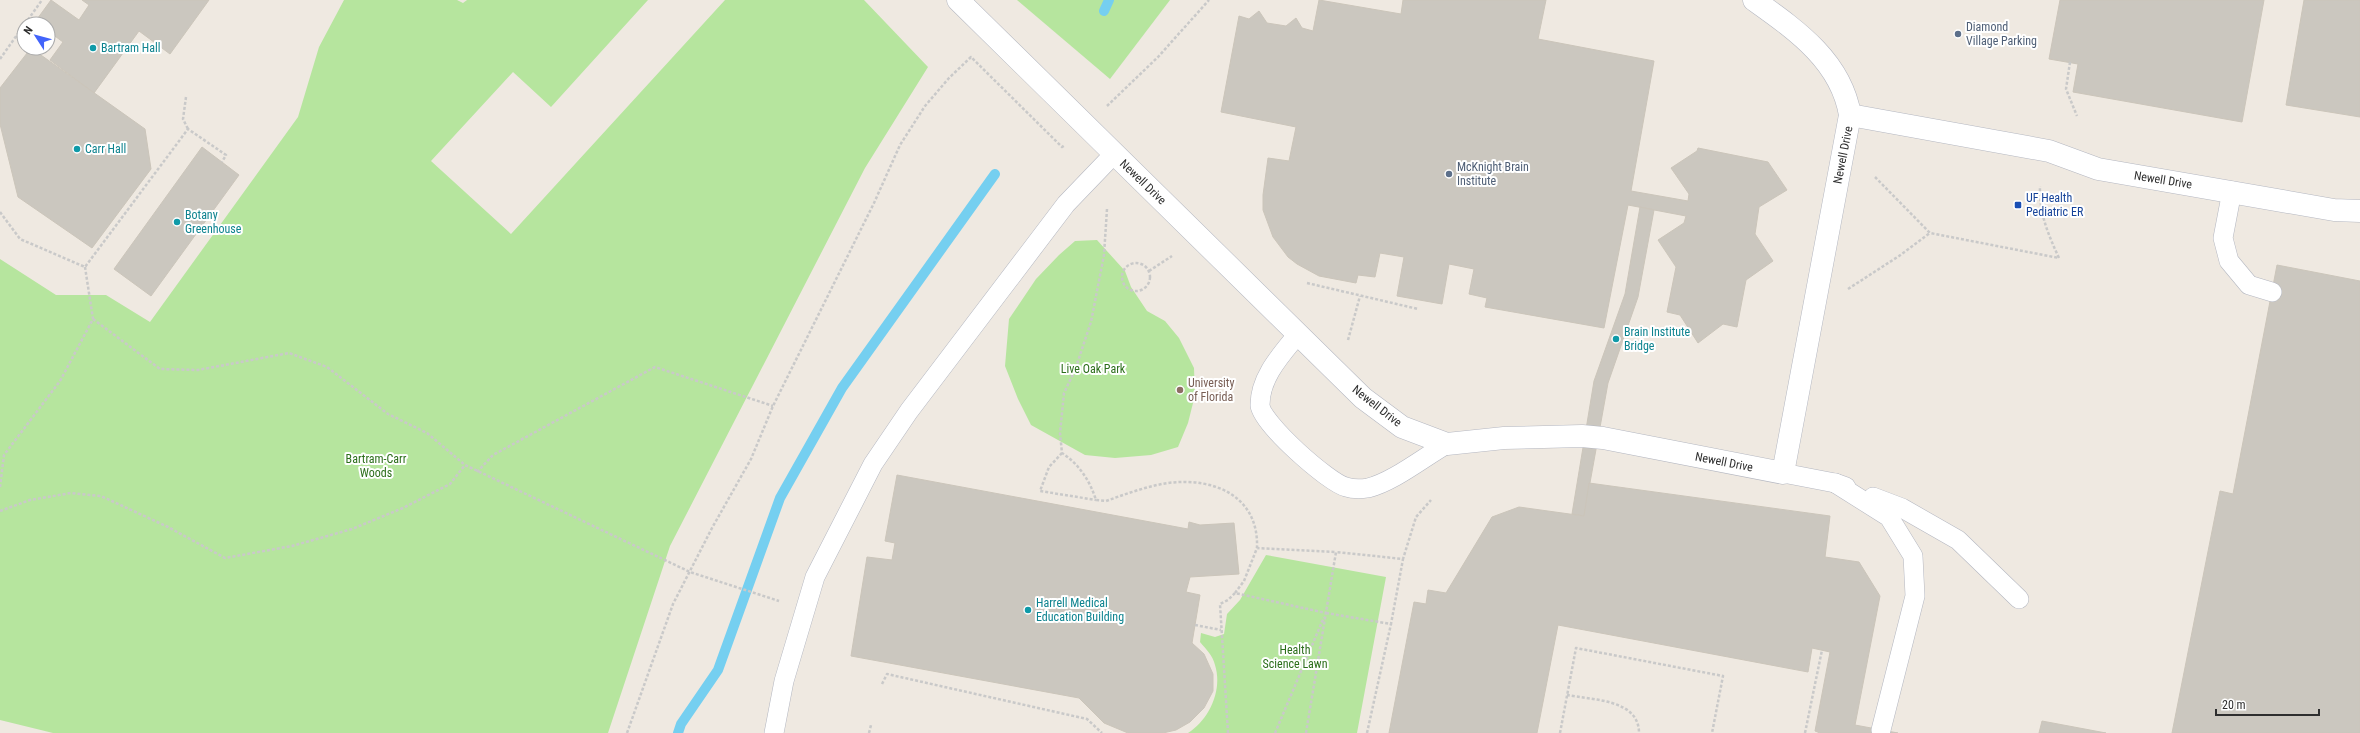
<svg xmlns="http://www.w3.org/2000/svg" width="2360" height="733" viewBox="0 0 2360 733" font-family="'Roboto Condensed',sans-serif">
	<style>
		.green { fill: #b6e59e }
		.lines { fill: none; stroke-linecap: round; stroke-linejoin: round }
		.stream { stroke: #75cff0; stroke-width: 10 }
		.building { fill: #cbc7bf; stroke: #cbc5ba }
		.service-casing { stroke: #b4b7c1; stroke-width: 20 }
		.minor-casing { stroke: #b4b7c1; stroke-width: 23 }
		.path { stroke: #c9c9c9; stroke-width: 2.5; stroke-dasharray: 3 2; stroke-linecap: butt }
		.service { stroke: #fff; stroke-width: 19 }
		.minor { stroke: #fff; stroke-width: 22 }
		.service-dot { fill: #5c6f8a; stroke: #fff; stroke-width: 1.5 }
		.culture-dot { fill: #0f9aa8; stroke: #fff; stroke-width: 1.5 }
		.transit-dot { fill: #1a4fb4; stroke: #fff; stroke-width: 1.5 }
		.education-dot { fill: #8d6e63; stroke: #fff; stroke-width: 1.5 }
		.labels { text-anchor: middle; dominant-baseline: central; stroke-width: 4; stroke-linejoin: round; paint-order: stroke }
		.service-label { font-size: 12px; fill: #4e5e75; stroke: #fff; text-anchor: start }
		.culture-label { font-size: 12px; fill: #0d838f; stroke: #fff; text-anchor: start }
		.street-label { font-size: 12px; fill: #2e2e2e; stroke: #fff }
		.transit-label { font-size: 12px; fill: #164399; stroke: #fff; text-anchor: start }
		.park-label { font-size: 12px; fill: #2c6e1b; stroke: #fff }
		.education-label { font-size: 12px; fill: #785e54; stroke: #fff; text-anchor: start }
	</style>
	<rect width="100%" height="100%" fill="#efe9e1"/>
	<g class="green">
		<polygon points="344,0 457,0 463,3 467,0 648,0 551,107 513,72 431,161 511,234 725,0 864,0 928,67 865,168 670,546 608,733 53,733 0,720 0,259 56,295 106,295 150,322 298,117 319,47"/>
		<polygon points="1017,0 1170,0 1110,79"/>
		<polygon points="1097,240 1125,271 1131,287 1147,311 1165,321 1179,338 1194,368 1195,395 1188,423 1178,447 1151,455 1115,458 1085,455 1031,425 1018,399 1005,366 1009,319 1036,279 1059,255 1075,241"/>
		<path d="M 1266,555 L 1386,577 L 1357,733 L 1188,733 C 1209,720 1223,690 1215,665 C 1213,656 1206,649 1200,642 L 1201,633 L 1215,637 L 1224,634 L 1227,614 L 1240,600 Z"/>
	</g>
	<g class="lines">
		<g class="stream">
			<polyline points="1104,11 1109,0"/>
			<polyline points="678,733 681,724 718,670 780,498 842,388 995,174"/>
		</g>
	</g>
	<g class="building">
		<polygon points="51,0 79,20 89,5 82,0 209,0 170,54 139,31 94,93 50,60 63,42 48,31 48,24 39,24 35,22"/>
		<polygon points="1319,0 1401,14 1403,0 1546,0 1538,39 1654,61 1631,191 1688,201 1689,194 1671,168 1697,151 1698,148 1768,162 1787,190 1759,207 1755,234 1773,261 1746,280 1737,327 1723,324 1698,343 1680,315 1667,312 1676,267 1658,240 1684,223 1686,216 1628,205 1604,328 1485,307 1487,298 1469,294 1474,269 1449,264 1442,304 1397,296 1404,257 1380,253 1375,277 1358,275 1356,283 1319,276 1297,264 1288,257 1273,237 1263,210 1263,195 1268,158 1289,161 1296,127 1221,112 1239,16 1249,19 1259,11 1267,23 1286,26 1296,18 1302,28 1313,31"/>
		<polygon points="2060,0 2264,0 2242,122 2073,92 2078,64 2049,59"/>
		<polygon points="2304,0 2360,0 2360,117 2286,105"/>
		<polygon points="31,48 145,129 151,169 92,248 18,197 0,124 0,88"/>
		<polygon points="202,147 239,175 151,296 114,269"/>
		<polygon points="1640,207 1654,210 1638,297 1608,383 1584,516 1572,514 1594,381 1625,294"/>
		<polygon points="2277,265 2360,281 2360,733 2172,733 2220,491 2233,494"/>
		<polygon points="897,475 1188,529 1189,522 1200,525 1234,523 1239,574 1190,577 1186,592 1200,595 1192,643 1204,654 1213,674 1213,691 1204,708 1190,722 1176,730 1163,733 1128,733 1104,723 1079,698 851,656 867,557 892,560 895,543 885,541"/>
		<polygon points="1589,483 1830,516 1825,557 1859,562 1880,596 1855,725 1898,733 1820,733 1815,731 1830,652 1812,648 1808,672 1558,625 1537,733 1389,733 1414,602 1426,604 1428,590 1446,593 1492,517 1519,507 1584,516"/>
		<polygon points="2042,721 2106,733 2039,733"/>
	</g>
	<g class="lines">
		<g class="service-casing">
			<g id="service">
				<polyline points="2232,191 2223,238 2229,261 2249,285 2272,292"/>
				<path d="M 1298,334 C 1281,355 1260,377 1260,405 C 1261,423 1329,483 1346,487 C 1352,489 1362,489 1368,488 C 1393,482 1424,457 1447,444"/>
				<polyline points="1783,473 1835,483 1846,487"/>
				<polyline points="1835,483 1889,517 1913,556 1915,596 1881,730"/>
				<polyline points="1873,497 1902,508 1958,540 2019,599"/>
				<polyline points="774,733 784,681 815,577 873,464 909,411 1066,204 1114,154"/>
			</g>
		</g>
		<g class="minor-casing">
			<g id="minor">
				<path d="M 958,0 L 1363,398 L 1402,427 L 1447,444 L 1504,438 L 1582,436 L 1603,438 L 1783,473 L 1850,115 C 1841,61 1796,30 1754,0"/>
				<polyline points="1850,115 2049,151 2098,169 2334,210 2360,211"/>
			</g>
		</g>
		<g class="path">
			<polyline points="25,24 42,0"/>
			<polyline points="0,59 24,25"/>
			<polyline points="2070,62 2066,89 2077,116"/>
			<polyline points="186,97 183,119 188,129"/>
			<polyline points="1107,106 1158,57 1209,0"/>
			<path d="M 1875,177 L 1930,233 L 2059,258 C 2048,234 2039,213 2040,186"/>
			<path d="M 1107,209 L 1104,255 L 1091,322 L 1075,370 L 1064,393 L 1060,433 L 1062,453 C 1079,464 1090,481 1096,500 L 1106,501 C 1126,494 1147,486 1168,483 C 1214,477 1259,496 1257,548"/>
			<polyline points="0,212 20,239 85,267 188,129 226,155 222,162"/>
			<circle cx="1136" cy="277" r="14"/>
			<polyline points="1149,271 1172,256"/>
			<polyline points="1307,283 1418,309"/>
			<polyline points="1848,289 1899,256 1930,233"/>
			<polyline points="93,319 160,369 198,370 289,353 327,367 388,414 427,433 465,465 690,572 779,601"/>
			<polyline points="1348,340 1360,296"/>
			<polyline points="1062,453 1049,467 1040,491 1096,500"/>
			<polyline points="477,472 493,455 655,367 773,406"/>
			<polyline points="0,487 4,455 60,381 93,319 85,267"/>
			<polyline points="0,511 30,500 71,493 101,496 168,527 225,558 292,546 352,529 403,508 450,484 465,465"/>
			<polyline points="1235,593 1244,581 1257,548 1336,552"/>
			<polyline points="1326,613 1391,624 1403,559"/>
			<polyline points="1195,625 1221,630"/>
			<polyline points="882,684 887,674 1087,719 1102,733"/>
			<path d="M 1567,695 C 1592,700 1639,699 1639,733"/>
			<polyline points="627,733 673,604 712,528 751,459 773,406 874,203 900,145 925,106 949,78 971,57 1062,147 1065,145"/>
			<polyline points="869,733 871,725"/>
			<polyline points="1228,733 1220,604 1228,600 1235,593 1326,613"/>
			<polyline points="1275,733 1324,617"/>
			<polyline points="1306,733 1336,552 1403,559 1416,517 1431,500"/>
			<polyline points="1367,733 1391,624"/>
			<polyline points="1560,733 1576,648 1723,676 1712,733"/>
			<polyline points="1805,733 1822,650"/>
		</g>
		<use href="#service" class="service"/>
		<use href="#minor" class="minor"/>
	</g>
	<g class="service-dot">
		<circle cx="1958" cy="34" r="4"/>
		<circle cx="1449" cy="174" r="4"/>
	</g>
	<g class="culture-dot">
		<circle cx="93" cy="48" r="4"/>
		<circle cx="77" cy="149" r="4"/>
		<circle cx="177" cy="222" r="4"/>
		<circle cx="1616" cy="339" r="4"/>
		<circle cx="1028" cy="610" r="4"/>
	</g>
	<rect class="transit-dot" x="2014" y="201" width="8" height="8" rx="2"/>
	<circle class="education-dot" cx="1180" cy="390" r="4"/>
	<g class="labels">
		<g class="service-label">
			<text x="1966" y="27">Diamond<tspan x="1966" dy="14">Village Parking</tspan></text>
			<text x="1457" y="167">McKnight Brain<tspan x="1457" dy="14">Institute</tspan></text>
		</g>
		<g class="culture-label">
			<text x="101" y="48">Bartram Hall</text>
			<text x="85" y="149">Carr Hall</text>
			<text x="185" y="215">Botany<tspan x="185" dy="14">Greenhouse</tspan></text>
			<text x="1624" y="332">Brain Institute<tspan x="1624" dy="14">Bridge</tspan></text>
			<text x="1036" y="603">Harrell Medical<tspan x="1036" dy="14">Education Building</tspan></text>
		</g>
		<g class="street-label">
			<text transform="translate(1843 155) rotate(-79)">Newell Drive</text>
			<text transform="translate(2163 180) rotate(9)">Newell Drive</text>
			<text transform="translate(1143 182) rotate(44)">Newell Drive</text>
			<text transform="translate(1377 406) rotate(38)">Newell Drive</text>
			<text transform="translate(1724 462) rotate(11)">Newell Drive</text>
		</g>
		<g class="transit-label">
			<text x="2026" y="198">UF Health<tspan x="2026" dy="14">Pediatric ER</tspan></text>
		</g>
		<g class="park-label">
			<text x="1093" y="369">Live Oak Park</text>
			<text x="376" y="459">Bartram-Carr<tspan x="376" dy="14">Woods</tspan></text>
			<text x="1295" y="650">Health<tspan x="1295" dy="14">Science Lawn</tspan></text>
		</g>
		<g class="education-label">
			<text x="1188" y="383">University<tspan x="1188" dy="14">of Florida</tspan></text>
		</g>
	</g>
	<g transform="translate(36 36) rotate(306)"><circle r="19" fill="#ffffff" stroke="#ababab"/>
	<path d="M0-3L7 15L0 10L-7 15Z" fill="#4264fb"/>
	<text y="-6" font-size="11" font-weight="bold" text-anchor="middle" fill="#2e2e2e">N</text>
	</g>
	<path d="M2216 709v6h103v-6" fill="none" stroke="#2e2e2e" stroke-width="2"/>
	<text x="2222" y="709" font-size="12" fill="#2e2e2e" stroke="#ffffff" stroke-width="3" paint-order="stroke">20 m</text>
</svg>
